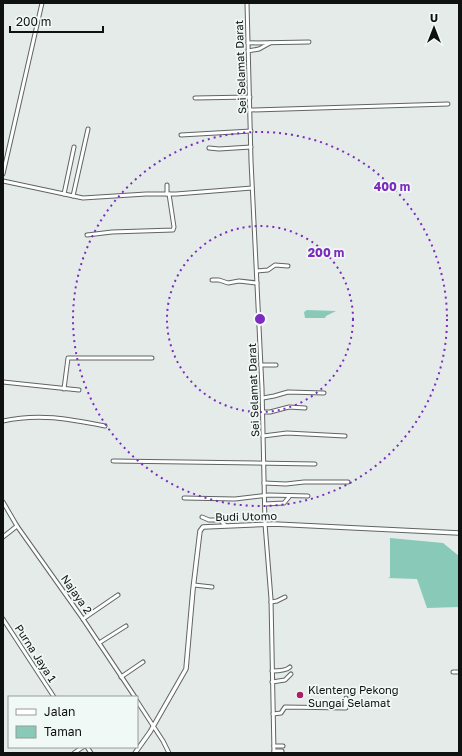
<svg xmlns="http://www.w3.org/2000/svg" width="462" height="756" viewBox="0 0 462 756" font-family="'Golos Text',sans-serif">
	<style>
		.green { fill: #89c9b8 }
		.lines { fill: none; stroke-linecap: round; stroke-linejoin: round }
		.minor-casing { stroke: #5e6562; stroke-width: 5 }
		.tertiary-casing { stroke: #5e6562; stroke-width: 5.5 }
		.minor { stroke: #fff; stroke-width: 3 }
		.tertiary { stroke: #fff; stroke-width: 3.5 }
		.ring { fill: none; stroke: #7b2cbf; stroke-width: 2; stroke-dasharray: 2 4 }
		.poi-dot { fill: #a82066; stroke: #f1f9f6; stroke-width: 1.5 }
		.labels { text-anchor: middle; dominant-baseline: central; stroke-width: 3.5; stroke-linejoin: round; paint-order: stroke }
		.street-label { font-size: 11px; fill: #0f1111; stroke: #f1f9f6 }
		.poi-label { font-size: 11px; fill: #0f1111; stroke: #f1f9f6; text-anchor: start }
		.centre { fill: #7b2cbf; stroke: #f1f9f6; stroke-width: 2 }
		.ring-label { font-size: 12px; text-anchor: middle; font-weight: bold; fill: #7b2cbf; stroke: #f1f9f6; stroke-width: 3.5; stroke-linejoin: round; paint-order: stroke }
	</style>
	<rect width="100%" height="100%" fill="#e4ebe9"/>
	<g class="green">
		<polygon points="307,310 336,311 326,316 325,318 305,318 304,312"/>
		<polygon points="390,538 443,543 459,556 459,607 427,608 417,579 388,578 390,577"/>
	</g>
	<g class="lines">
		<g class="minor-casing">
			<g id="minor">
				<polyline points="247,3 251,161 262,388 265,524 271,599 274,753"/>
				<polyline points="248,43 309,42"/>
				<polyline points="248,51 259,49 270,43"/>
				<polyline points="195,98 250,97"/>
				<polyline points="250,110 448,104"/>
				<polyline points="181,135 251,131"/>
				<polyline points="209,148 219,149 251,147"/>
				<polyline points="3,174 42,3"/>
				<polyline points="3,181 83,198 146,194 176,194 252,188"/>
				<polyline points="167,185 167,194"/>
				<polyline points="64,194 74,147"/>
				<polyline points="73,196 88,129"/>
				<polyline points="87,235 112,232 173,230 174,227 169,194"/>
				<polyline points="257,271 268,270 275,265 288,266"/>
				<polyline points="212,280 219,280 228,283 239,281 257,283"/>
				<polyline points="261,365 276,365"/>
				<polyline points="3,382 79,390"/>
				<polyline points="64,389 68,358 152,358"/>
				<polyline points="263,398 274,396 288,392 324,393"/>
				<polyline points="263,412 270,412 289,407 305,408"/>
				<path d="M 3,421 C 39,413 69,419 105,426"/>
				<polyline points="263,436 287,433 345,436"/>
				<polyline points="113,461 315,464"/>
				<polyline points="264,483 286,484 304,482 348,482"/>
				<polyline points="184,498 235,499 269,495 308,496"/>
				<polyline points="3,502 17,526 83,619 135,697"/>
				<polyline points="265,504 284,503 289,497"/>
				<polyline points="202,517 209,520 220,520 225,525"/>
				<polyline points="3,537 17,526"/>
				<polyline points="194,585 212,587"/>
				<polyline points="271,602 277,601 285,597"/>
				<polyline points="3,619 54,697"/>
				<polyline points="83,619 118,595"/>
				<polyline points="99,643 126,626"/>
				<path d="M 272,671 C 278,671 286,671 290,667"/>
				<polyline points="453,672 459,672"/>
				<polyline points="121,677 143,662"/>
				<polyline points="272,682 285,680 291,674"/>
				<polyline points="137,701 163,741 169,753"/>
				<polyline points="273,714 281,713 285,707 346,708 346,698"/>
				<polyline points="274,746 283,746"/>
				<polyline points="87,747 91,753"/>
				<polyline points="274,751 282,751"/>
				<polyline points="74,753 83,747"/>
			</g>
		</g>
		<g class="tertiary-casing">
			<polyline id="tertiary" points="135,753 150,732 186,669 193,589 200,531 203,527 274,524 459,533"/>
		</g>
		<use href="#minor" class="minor"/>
		<use href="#tertiary" class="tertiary"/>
	</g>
	<g class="ring">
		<circle cx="260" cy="319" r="93"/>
		<circle cx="260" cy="319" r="187"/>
	</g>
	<circle class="poi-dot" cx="300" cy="695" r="4"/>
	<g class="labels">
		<g class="street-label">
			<text transform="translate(240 67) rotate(-92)">Sei Selamat Darat</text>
			<text transform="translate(253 390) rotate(-92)">Sei Selamat Darat</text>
			<text transform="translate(246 516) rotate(-1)">Budi Utomo</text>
			<text transform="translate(77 594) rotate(55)">Najaya 2</text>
			<text transform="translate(36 653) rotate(57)">Purna Jaya 1</text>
		</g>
		<g class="poi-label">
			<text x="308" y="689">Klenteng Pekong<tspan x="308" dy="13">Sungai Selamat</tspan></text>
		</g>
	</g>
	<circle cx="260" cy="319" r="6" class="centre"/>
	<g class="ring-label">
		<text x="392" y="191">400 m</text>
		<text x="326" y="257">200 m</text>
	</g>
	<rect width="462" height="756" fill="none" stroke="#0f1111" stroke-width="8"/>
	<rect x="8" y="696" width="130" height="52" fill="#f1f9f6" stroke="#979c9a"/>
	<rect x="16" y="709" width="20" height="6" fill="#ffffff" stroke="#979c9a"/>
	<text x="44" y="716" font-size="12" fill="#0f1111">Jalan</text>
	<rect x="16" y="726" width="20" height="12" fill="#89c9b8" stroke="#979c9a"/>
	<text x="44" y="736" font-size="12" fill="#0f1111">Taman</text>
	<g transform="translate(434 28)" stroke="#f1f9f6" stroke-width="3" paint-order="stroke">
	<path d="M0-3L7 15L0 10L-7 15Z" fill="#0f1111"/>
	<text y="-6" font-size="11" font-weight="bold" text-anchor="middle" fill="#0f1111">U</text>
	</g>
	<path d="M10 26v6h93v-6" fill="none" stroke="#0f1111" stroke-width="2"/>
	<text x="16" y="26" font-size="12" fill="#0f1111" stroke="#f1f9f6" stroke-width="3" paint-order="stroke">200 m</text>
</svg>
